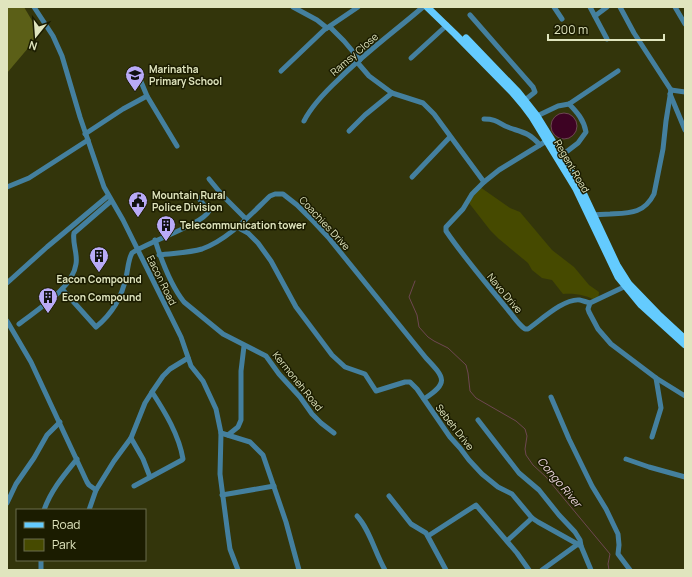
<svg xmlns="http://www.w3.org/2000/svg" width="692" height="577" viewBox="0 0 692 577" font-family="Manrope,sans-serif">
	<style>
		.green { fill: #464a00 }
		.forest { fill: #5b5f17 }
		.water { fill: #3d0323; stroke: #6e4752 }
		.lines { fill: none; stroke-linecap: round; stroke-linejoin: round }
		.stream { stroke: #6e4752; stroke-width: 1 }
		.minor { stroke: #44809f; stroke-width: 5 }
		.major { stroke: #64cbfe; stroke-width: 7 }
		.labels { text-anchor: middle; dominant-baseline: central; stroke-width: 3; stroke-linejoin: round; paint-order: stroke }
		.street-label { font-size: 10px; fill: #e0e5be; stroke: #1b1c00 }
		.poi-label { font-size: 10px; font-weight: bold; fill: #e0e5be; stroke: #1b1c00; text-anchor: start }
		.water-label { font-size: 11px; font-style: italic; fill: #f1d9e2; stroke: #1b1c00 }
	</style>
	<rect width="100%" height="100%" fill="#33350b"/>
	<path class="green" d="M 480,187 L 510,208 L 520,212 L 552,250 L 574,267 L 589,285 L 599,292 L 598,302 C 588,295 574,293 563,294 L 552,280 L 542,278 L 532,270 L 528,263 L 499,239 L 490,230 L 469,203 L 469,194 L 474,188 Z"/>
	<polygon class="forest" points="7,7 24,7 40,34 7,73"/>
	<circle class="water" cx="564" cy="126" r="13"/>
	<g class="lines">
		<polyline class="stream" points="415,281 409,297 417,315 419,327 428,337 434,341 448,348 466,365 468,373 470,391 476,398 516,421 525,429 527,436 525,449 526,455 533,465 546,477 610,554 608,564 609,570"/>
		<g class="minor">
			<polyline points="34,7 53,36 62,56 80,117 104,187 123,220 181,337 191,366 203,381 216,409 221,433 220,474 228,535 230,549 238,570"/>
			<polyline points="293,7 317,20 327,28"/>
			<polyline points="554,7 562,19"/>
			<polyline points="590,7 607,39"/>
			<polyline points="620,7 634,33 671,90"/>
			<polyline points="675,7 685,24"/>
			<polyline points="470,15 533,87 535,92 525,100"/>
			<polyline points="595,16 607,7"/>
			<polyline points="330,27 344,41 360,60"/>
			<polyline points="411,58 447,25"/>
			<polyline points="357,62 369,76 392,93 423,103 434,114 484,182"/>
			<polyline points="281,71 324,30 358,7"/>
			<polyline points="137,72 147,96 177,146"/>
			<polyline points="671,90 685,92"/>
			<polyline points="670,94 685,130"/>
			<polyline points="537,116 558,106 569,104 618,71"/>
			<path d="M 484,119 C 499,119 498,124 510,128 C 525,133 529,133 540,145"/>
			<path d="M 304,121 C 312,105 325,92 339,79 C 365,53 395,31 423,7"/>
			<polyline points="349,131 365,115 392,93"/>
			<polyline points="85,134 123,109 147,96"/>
			<path d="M 548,140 L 499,170 L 484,182 L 472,194 L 463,209 L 446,227 L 446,231 C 465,259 487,284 508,310 C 514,317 518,324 525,329 L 528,329 C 541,320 564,298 580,300 C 583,301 587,302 590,303 L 628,285"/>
			<path d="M 561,156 L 578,143 L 586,132 C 584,120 577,112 569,104"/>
			<polyline points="412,177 450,137"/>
			<polyline points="209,179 223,196 246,219"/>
			<polyline points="7,187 29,178 88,140"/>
			<path d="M 590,215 C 597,215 603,214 610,214 C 629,213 644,214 654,194 L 663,149 L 666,121 L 671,90"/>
			<polyline points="237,227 248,233 258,243 271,261 296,307 332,355 345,367 365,374 376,391 405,382 410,382 417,389 450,437 460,448 469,460 482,474 498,487 512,494 532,518 538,522 581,546 591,570"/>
			<path d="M 155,240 C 161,259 172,287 184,302 L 223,334 L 266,356 L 279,374 L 300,397 L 312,414 L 321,423 L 334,433"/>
			<path d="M 159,255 C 173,253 189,253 202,249 C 229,239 250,215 270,196 L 275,194 L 283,194 L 297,205 L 314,222 L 328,237 L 426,358 C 445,378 449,383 424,399"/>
			<polyline points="7,283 47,247 108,196"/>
			<path d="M 62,289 L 96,327 C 112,314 122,297 126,277 C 128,270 128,260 132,253 C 148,242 203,224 209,211 L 196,195"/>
			<polyline points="590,303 588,309 589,312 598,329 611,344 656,378 685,396"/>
			<polyline points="7,321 31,362 87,482 89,485 96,490"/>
			<path d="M 19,324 C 37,310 73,288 76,264 C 78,254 72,243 74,233 L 111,201"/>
			<polyline points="551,397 569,439 592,486 606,509 618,534 619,545 618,554 630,570"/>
			<polyline points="478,420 519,473 539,490 559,515 575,532 580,540 581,546"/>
			<polyline points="221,433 250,442 263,455 286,522 299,570"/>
			<polyline points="228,435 238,427 241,420 241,371 244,346"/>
			<polyline points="652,437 661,408 656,378"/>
			<polyline points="131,438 143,459 150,477"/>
			<polyline points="626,459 649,467 685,477"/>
			<path d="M 134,486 L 182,460 L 183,459 C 179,435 165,412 152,392"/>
			<polyline points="222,495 274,486"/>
			<polyline points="389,496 411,524 426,533 446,570"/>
			<polyline points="7,503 16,484 34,458 47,435 60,422"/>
			<path d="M 44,510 C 51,490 64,475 77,459"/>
			<polyline points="89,510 96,490 114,461 131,438 145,403 152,392 163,376 170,369 188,358"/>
			<path d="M 357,516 C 370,530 375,553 385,570"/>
			<polyline points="428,536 476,505 517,553 529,570"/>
			<polyline points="507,541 532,518"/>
			<polyline points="41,560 41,570"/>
			<polyline points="542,570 578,544"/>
		</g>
		<g class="major">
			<polyline points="427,7 455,34 512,92 523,105 532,117 576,189 618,277 641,305 685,345"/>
			<polyline points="466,38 518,92 537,116 579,184 617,265 629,284 658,314 685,339"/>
		</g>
	</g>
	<defs>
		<g id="school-pin" transform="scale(1)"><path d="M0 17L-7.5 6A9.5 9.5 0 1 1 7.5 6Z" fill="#b9aaf7" stroke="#1b1c00"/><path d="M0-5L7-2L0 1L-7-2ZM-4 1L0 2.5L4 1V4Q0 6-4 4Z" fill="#111"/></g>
		<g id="civic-pin" transform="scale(1)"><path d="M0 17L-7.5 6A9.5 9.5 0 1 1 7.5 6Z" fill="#b9aaf7" stroke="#1b1c00"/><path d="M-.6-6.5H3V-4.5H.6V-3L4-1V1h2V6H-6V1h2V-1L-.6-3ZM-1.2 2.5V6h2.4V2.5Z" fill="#111"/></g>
		<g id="building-pin" transform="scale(1)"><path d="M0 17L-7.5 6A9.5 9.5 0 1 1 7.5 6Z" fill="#b9aaf7" stroke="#1b1c00"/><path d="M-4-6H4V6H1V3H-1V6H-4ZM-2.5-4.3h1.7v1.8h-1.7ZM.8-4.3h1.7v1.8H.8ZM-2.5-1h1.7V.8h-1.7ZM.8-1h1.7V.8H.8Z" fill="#111"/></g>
	</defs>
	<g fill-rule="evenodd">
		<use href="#school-pin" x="135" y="75"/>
		<use href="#civic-pin" x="138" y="201"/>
		<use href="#building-pin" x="166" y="225"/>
		<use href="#building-pin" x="99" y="256"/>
		<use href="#building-pin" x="48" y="297"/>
	</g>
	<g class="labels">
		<g class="street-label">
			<text transform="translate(354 54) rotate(-41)">Ramsy Close</text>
			<text transform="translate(572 166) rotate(60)">Regent Road</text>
			<text transform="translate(325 223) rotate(47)">Coachies Drive</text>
			<text transform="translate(162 280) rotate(64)">Eacon Road</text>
			<text transform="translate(505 293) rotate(50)">Navo Drive</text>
			<text transform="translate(298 381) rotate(51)">Kermoneh Road</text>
			<text transform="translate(455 427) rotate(52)">Sebeh Drive</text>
		</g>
		<g class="poi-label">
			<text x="149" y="69">Marinatha<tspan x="149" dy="12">Primary School</tspan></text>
			<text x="152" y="195">Mountain Rural<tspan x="152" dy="12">Police Division</tspan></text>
			<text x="180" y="225">Telecommunication tower</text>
			<text x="99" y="279" text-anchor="middle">Eacon Compound</text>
			<text x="62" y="297">Econ Compound</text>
		</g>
		<g class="water-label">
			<text transform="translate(560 482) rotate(50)">Congo River</text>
		</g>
	</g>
	<rect width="692" height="577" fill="none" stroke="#e0e5be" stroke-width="16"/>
	<rect x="16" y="509" width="130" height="52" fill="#1b1c00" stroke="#6a6c4c"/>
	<rect x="24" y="522" width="20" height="6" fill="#64cbfe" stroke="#6a6c4c"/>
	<text x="52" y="529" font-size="12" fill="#e0e5be">Road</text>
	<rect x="24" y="539" width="20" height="12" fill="#464a00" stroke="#6a6c4c"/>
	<text x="52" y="549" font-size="12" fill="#e0e5be">Park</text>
	<g transform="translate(36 36) rotate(197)" stroke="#1b1c00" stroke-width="3" paint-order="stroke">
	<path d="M0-3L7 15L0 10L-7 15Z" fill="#e0e5be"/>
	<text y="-6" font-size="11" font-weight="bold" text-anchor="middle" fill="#e0e5be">N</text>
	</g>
	<path d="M548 34v6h116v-6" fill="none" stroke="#e0e5be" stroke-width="2"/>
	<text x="554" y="34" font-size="12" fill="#e0e5be" stroke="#1b1c00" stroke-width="3" paint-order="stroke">200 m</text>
</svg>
